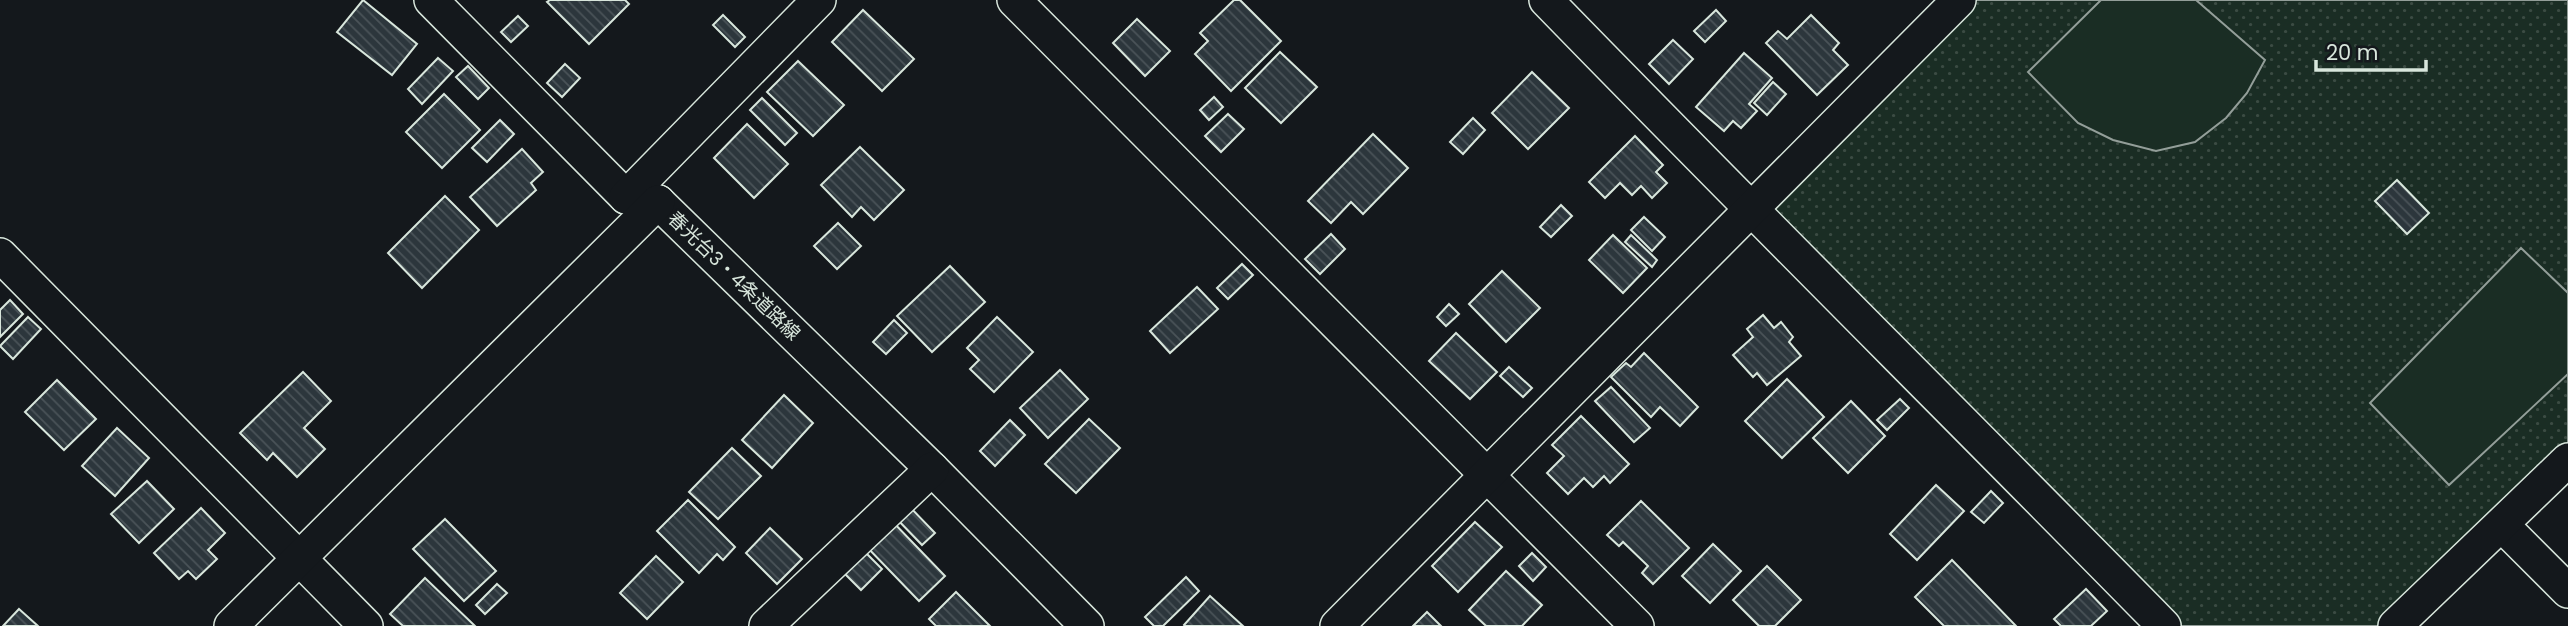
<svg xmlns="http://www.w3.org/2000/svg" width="2568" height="626" viewBox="0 0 2568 626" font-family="Poppins,'Noto Sans JP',sans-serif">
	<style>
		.grass { fill: url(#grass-dots); stroke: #939e99; stroke-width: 2 }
		.pitch { fill: #1a2d24; stroke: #939e99; stroke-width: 2 }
		.building { fill: url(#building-back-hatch); stroke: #d8e6dc; stroke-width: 2 }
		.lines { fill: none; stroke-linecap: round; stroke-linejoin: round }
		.street-casing { stroke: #d8e6dc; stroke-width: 36 }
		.street { stroke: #14181c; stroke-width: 33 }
		.labels { text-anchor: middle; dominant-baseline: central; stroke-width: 5; stroke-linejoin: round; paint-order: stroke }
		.street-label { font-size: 19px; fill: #d8e6dc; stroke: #14181c }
	</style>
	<defs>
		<pattern id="grass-dots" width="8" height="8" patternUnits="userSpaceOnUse" patternTransform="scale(1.75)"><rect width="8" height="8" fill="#1a2d24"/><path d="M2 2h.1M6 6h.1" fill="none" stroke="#3b4b43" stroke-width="1.8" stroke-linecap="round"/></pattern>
		<pattern id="building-back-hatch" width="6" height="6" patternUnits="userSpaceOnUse" patternTransform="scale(1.75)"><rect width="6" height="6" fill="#2c363c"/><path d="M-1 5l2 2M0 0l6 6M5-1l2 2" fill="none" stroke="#4a5358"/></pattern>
	</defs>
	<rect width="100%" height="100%" fill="#14181c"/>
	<polygon class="grass" points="1959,0 2568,0 2568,459 2397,626 2164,626 1749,210"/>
	<g class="pitch">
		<polygon points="2101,0 2196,0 2265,60 2247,93 2226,118 2195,142 2156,151 2113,140 2078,123 2028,72"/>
		<polygon points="2521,248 2568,293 2568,374 2449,485 2370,403"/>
	</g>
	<g class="building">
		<polygon points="363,0 417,44 392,75 337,32"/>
		<polygon points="550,0 625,0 629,4 589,44 547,2"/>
		<polygon points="1234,0 1240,0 1281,41 1231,91 1195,54 1208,41 1200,33"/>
		<polygon points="863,10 914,59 882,91 832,42"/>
		<polygon points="1716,10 1726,21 1705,42 1694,31"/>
		<polygon points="723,15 745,37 735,47 713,25"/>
		<polygon points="1811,15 1839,43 1833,50 1848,65 1817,95 1766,43 1778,31 1787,39"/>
		<polygon points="518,16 528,26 511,42 501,32"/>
		<polygon points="1137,19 1170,51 1145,76 1113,43"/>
		<polygon points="1673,40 1693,59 1669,84 1649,64"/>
		<polygon points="1280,52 1317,87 1281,123 1245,88"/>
		<polygon points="1744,53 1772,78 1749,104 1757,111 1741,128 1733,121 1724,131 1696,107"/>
		<polygon points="438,58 453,71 422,104 408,89"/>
		<polygon points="798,61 844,105 813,136 767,92"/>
		<polygon points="565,64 580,78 562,97 547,83"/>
		<polygon points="468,66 489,88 478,99 456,77"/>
		<polygon points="1532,72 1569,108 1528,149 1492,113"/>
		<polygon points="1773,82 1786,94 1767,115 1754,103"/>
		<polygon points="444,94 480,130 442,168 406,132"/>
		<polygon points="1214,97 1223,107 1209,120 1200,110"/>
		<polygon points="762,98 797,133 785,145 750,110"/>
		<polygon points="1228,114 1244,129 1221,152 1205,136"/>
		<polygon points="1473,118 1485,130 1463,154 1450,142"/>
		<polygon points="500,120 514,134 487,162 472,148"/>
		<polygon points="747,124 788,164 754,198 714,158"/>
		<polygon points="1373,134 1408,168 1363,214 1351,202 1331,223 1308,201"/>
		<polygon points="1635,136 1663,165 1656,172 1667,183 1652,198 1641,186 1632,195 1620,183 1605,198 1589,182"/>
		<polygon points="860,147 904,190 874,220 861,207 852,217 821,185"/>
		<polygon points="522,149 543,172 531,183 536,190 497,226 470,197"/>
		<polygon points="2397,180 2429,213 2407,234 2375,201"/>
		<polygon points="445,196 479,230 422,288 388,253"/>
		<polygon points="1561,205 1572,216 1551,237 1540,227"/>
		<polygon points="1644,217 1665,237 1652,251 1631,230"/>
		<polygon points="838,223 861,246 837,269 814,246"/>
		<polygon points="1331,234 1345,249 1320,274 1305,259"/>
		<polygon points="1613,235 1647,268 1623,293 1589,260"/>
		<polygon points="1631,235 1657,260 1652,267 1625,242"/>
		<polygon points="1242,264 1253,275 1228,299 1217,288"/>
		<polygon points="950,266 985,302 932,352 897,316"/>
		<polygon points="1502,271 1540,308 1506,342 1469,304"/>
		<polygon points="1197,287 1218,309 1170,353 1150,331"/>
		<polygon points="10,300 23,314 0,337 0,310"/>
		<polygon points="1449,304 1459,314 1446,326 1437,317"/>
		<polygon points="1763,315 1774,328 1781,322 1793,337 1789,342 1801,356 1767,385 1757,373 1753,377 1733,355 1753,337 1747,329"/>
		<polygon points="28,317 41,329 13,359 0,346"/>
		<polygon points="997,317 1033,352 994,392 970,369 979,360 967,348"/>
		<polygon points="894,320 907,333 886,354 873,342"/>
		<polygon points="1456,333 1497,372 1470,399 1429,361"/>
		<polygon points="1644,353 1698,407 1680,426 1660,407 1651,417 1611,377 1626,363 1631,367"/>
		<polygon points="1509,367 1532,388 1523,397 1500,376"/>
		<polygon points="1060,370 1088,399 1048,438 1020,408"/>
		<polygon points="303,372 331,401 304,428 325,449 297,477 273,453 267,460 240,433"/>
		<polygon points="1787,379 1824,417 1782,458 1745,421"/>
		<polygon points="57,380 96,419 64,450 25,412"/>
		<polygon points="1611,387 1650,428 1634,442 1595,401"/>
		<polygon points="784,395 813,423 772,468 742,440"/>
		<polygon points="1900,399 1909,408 1887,430 1877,420"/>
		<polygon points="1851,401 1885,436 1848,473 1813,438"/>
		<polygon points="1581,416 1629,464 1610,483 1604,476 1593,487 1584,478 1568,494 1547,473 1564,456 1552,445"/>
		<polygon points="1089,419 1120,448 1076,493 1045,464"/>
		<polygon points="1010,420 1025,435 995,466 980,451"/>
		<polygon points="117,428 149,458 115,496 82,466"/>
		<polygon points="732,448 761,476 718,519 689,492"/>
		<polygon points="147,481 174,509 139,543 111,514"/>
		<polygon points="1936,485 1964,511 1917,560 1890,534"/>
		<polygon points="1991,491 2003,503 1984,523 1971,512"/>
		<polygon points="688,500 735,547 723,560 717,554 699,573 657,531"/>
		<polygon points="1641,501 1689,548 1653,584 1642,573 1648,566 1623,542 1619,546 1607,535"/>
		<polygon points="906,503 935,533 922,545 893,515"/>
		<polygon points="201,508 225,533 208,550 217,559 196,579 188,571 179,579 154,553"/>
		<polygon points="889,518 945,576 919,601 863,543"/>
		<polygon points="445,519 496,571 464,601 413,549"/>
		<polygon points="1475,522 1502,547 1458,592 1432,566"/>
		<polygon points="770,528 802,559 777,584 746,553"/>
		<polygon points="1713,544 1741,571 1710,603 1682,576"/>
		<polygon points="863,550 882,569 861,590 842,571"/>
		<polygon points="1532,553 1546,567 1533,581 1519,566"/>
		<polygon points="656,556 683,582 647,619 620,593"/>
		<polygon points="1952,560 2016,626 1944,626 1915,597"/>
		<polygon points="1767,566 1801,600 1775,626 1759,626 1733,600"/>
		<polygon points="1506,571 1542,605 1522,626 1486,626 1469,610"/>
		<polygon points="1186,577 1199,591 1163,626 1154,626 1145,617"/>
		<polygon points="425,578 475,626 403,626 390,614"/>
		<polygon points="497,584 507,593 485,614 476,605"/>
		<polygon points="2086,589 2107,611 2091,626 2061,626 2054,619"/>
		<polygon points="956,592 990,626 936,626 929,619"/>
		<polygon points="1210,596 1243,626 1185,626 1184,625"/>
		<polygon points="19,609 38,626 3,626"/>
		<polygon points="1427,612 1441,626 1413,626"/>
	</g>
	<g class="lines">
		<g class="street-casing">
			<g id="street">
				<polyline points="431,0 626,197 658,202"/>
				<polyline points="1014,0 1637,626"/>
				<path d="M 1546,0 C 1750,210 1959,417 2164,626"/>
				<polyline points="626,197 819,0"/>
				<polyline points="658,202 932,469 1087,626"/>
				<polyline points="0,255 366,626"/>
				<polyline points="2502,525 2568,591"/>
				<polyline points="231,626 658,202"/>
				<polyline points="766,626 932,469"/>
				<polyline points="1337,626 1959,0"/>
				<polyline points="2395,626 2568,460"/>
			</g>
		</g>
		<use href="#street" class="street"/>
	</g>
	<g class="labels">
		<g class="street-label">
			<text transform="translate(734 276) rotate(44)">春光台3・4条道路線</text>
		</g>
	</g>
	<path d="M2316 60v10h110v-10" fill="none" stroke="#d8e6dc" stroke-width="3.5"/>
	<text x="2326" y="60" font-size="21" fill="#d8e6dc" stroke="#14181c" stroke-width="5" paint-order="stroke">20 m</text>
</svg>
